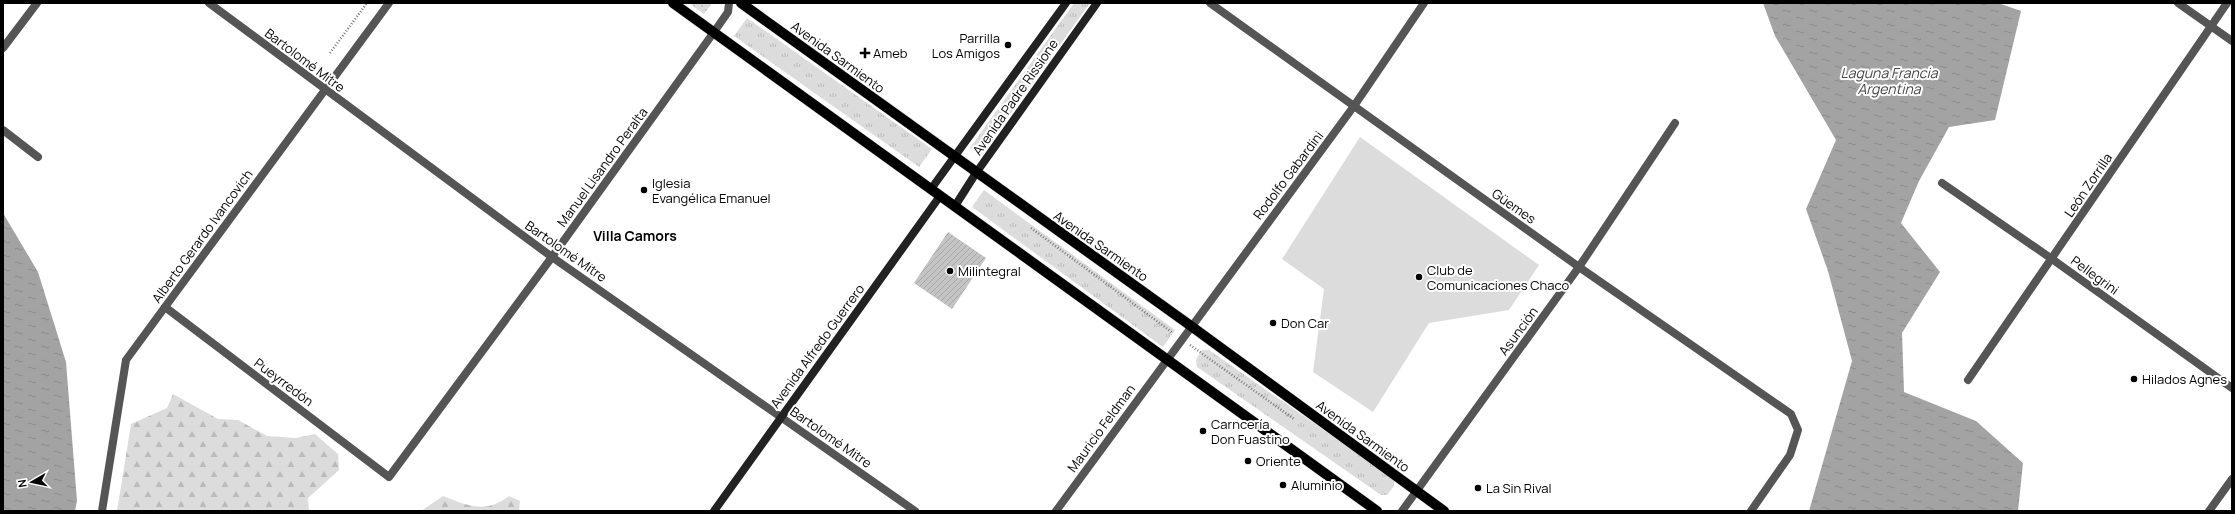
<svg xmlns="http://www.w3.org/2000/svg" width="2235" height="514" viewBox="0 0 2235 514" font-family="Manrope,sans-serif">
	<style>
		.grass { fill: url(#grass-tufts) }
		.forest { fill: url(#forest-firs) }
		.park { fill: url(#park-dots) }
		.garden { fill: #dcdcdc }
		.water { fill: url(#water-ripples) }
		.building { fill: url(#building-hatch) }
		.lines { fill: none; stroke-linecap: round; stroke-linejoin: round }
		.primary-casing { stroke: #dbdbdb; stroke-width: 11 }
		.path { stroke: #777; stroke-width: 2.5; stroke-dasharray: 1 2; stroke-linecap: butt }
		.lane { stroke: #555; stroke-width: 8 }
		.street { stroke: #555; stroke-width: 8 }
		.secondary { stroke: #222; stroke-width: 8 }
		.primary { stroke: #000; stroke-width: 10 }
		.poi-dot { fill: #000; stroke: #fff; stroke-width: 1.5 }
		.labels { text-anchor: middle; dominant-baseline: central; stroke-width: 4; stroke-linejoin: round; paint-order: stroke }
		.poi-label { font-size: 13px; fill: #000; stroke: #fff; text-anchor: start }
		.street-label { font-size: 13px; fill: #000; stroke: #fff }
		.water-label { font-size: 14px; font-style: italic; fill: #444; stroke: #fff }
		.neighbourhood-label { font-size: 14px; font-weight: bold; fill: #000; stroke: #fff }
	</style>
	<defs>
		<pattern id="grass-tufts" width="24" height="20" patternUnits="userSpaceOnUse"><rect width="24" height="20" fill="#dcdcdc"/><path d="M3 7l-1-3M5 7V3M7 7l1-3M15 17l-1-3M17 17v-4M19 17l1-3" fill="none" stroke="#bbb"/></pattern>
		<pattern id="forest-firs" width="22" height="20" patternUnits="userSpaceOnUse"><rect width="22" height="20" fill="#dcdcdc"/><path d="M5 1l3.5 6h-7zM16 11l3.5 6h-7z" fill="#bbb"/></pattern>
		<pattern id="park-dots" width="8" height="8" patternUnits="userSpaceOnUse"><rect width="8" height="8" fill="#dcdcdc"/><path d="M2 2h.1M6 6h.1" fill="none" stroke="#bbb" stroke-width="1.8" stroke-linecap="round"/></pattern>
		<pattern id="water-ripples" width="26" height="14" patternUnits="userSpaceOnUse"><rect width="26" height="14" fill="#a3a3a3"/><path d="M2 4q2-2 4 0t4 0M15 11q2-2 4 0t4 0" fill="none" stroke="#8b8b8b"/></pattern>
		<pattern id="building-hatch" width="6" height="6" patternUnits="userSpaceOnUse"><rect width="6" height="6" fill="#c4c4c4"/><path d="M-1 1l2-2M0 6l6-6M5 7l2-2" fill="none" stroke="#a7a7a7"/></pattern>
	</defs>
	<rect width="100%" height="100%" fill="#fff"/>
	<g class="grass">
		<polygon points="1074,3 1090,3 980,156 970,148"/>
		<polygon points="747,18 932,149 919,167 734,36"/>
		<polygon points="984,190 1175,330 1163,347 972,207"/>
		<polygon points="1202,350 1209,350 1394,479 1394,486 1387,495 1381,495 1197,367 1196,360"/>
	</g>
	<g class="forest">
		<polygon points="173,394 218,419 238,420 267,436 296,438 315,434 338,454 339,470 308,498 309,511 117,511 131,424 167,408"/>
		<path d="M 443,496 C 468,506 486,514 509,496 L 520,501 L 519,511 L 421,511 Z"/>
	</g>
	<polygon class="park" points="689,3 712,3 704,14"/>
	<polygon class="garden" points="1360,137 1539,265 1509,310 1429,323 1373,412 1313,372 1324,289 1282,259"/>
	<g class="water">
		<polygon points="1763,3 1998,3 2021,11 1995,120 1949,127 1919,181 1901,223 1940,272 1902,333 1904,392 1976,421 2023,463 2018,511 1809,511 1852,361 1828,271 1806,209 1836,140 1775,36"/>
		<polygon points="3,213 38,272 66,362 77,501 75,511 3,511"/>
	</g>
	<polygon class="building" points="948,232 986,258 952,309 914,283"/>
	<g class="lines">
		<g class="primary-casing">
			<g id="primary">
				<polyline points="673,3 1377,511"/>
				<polyline points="741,3 1191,326 1444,511"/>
			</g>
		</g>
		<g class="path">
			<polyline points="330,53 367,3"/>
			<polyline points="1031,228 1173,333"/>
			<polyline points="1190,345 1294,419"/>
		</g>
		<polyline class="lane" points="102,511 126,360 165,307"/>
		<g class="street">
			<polyline points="209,3 552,257 915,511"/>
			<polyline points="389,3 165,307 389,477 552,257 714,32 728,12 729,3"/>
			<polyline points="1210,3 1579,267 1791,414 1798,430 1790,455 1751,511"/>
			<polyline points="2178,3 2232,41"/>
			<polyline points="3,48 37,3"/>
			<polyline points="3,130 38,157"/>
			<polyline points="1942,183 2052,259 2232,388"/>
			<polyline points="1968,380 2227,3"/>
			<polyline points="1056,511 1354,106 1424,3"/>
			<polyline points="1402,511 1579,267 1675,123"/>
			<polyline points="2209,511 2232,479"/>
		</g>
		<g class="secondary">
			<polyline points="931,189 1066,3"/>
			<polyline points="955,206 976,173 1097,3"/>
			<polyline points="714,511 940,196"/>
		</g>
		<use href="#primary" class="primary"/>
	</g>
	<g class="poi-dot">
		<circle cx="1008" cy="45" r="4"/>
		<path d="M863 47h4v4h4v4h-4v4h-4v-4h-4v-4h4z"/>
		<circle cx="644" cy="190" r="4"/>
		<circle cx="950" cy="271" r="4"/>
		<circle cx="1419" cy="277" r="4"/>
		<circle cx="1273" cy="323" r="4"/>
		<circle cx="2134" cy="379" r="4"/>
		<circle cx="1203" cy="431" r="4"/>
		<circle cx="1248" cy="461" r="4"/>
		<circle cx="1283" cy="485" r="4"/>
		<circle cx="1478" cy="488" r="4"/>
	</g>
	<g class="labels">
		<g class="poi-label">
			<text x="1000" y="38" text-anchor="end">Parrilla<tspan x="1000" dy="15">Los Amigos</tspan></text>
			<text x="873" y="53">Ameb</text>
			<text x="652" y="183">Iglesia<tspan x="652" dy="15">Evangélica Emanuel</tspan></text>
			<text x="1427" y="270">Club de<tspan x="1427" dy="15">Comunicaciones Chaco</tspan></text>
			<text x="958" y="271">Milintegral</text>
			<text x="1281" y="323">Don Car</text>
			<text x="2142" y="379">Hilados Agnes</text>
			<text x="1211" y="424">Carncería<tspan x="1211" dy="15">Don Fuastino</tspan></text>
			<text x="1256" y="461">Oriente</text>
			<text x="1291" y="485">Aluminio</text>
			<text x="1486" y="488">La Sin Rival</text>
		</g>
		<g class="street-label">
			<text transform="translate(838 57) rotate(36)">Avenida Sarmiento</text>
			<text transform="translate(305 60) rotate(37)">Bartolomé Mitre</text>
			<text transform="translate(1015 97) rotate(-55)">Avenida Padre Rissione</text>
			<text transform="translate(602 167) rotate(-54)">Manuel Lisandro Peralta</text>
			<text transform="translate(1288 175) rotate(-53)">Rodolfo Gabardini</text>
			<text transform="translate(2088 185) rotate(-56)">León Zorrilla</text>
			<text transform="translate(1514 206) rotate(35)">Güemes</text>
			<text transform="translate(202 236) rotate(-54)">Alberto Gerardo Ivancovich</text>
			<text transform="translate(1101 246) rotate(35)">Avenida Sarmiento</text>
			<text transform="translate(566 251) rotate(35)">Bartolomé Mitre</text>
			<text transform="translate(2095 275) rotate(36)">Pellegrini</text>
			<text transform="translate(1518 331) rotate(-54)">Asunción</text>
			<text transform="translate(817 346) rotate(-54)">Avenida Alfredo Guerrero</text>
			<text transform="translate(284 382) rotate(37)">Pueyrredón</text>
			<text transform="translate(1101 428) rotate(-54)">Mauricio Feldman</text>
			<text transform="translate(1363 436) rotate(36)">Avenida Sarmiento</text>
			<text transform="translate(831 437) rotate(35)">Bartolomé Mitre</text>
		</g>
		<g class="water-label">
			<text x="1889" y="72">Laguna Francia<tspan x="1889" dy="16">Argentina</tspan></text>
		</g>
		<g class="neighbourhood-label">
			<text x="635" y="235">Villa Camors</text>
		</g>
	</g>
	<rect width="2235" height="514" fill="none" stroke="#000000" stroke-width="8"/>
	<g transform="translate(32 482) rotate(261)" stroke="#ffffff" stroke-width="3" paint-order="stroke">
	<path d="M0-3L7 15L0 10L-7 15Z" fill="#000000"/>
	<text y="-6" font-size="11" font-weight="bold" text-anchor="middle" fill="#000000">N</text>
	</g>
</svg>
